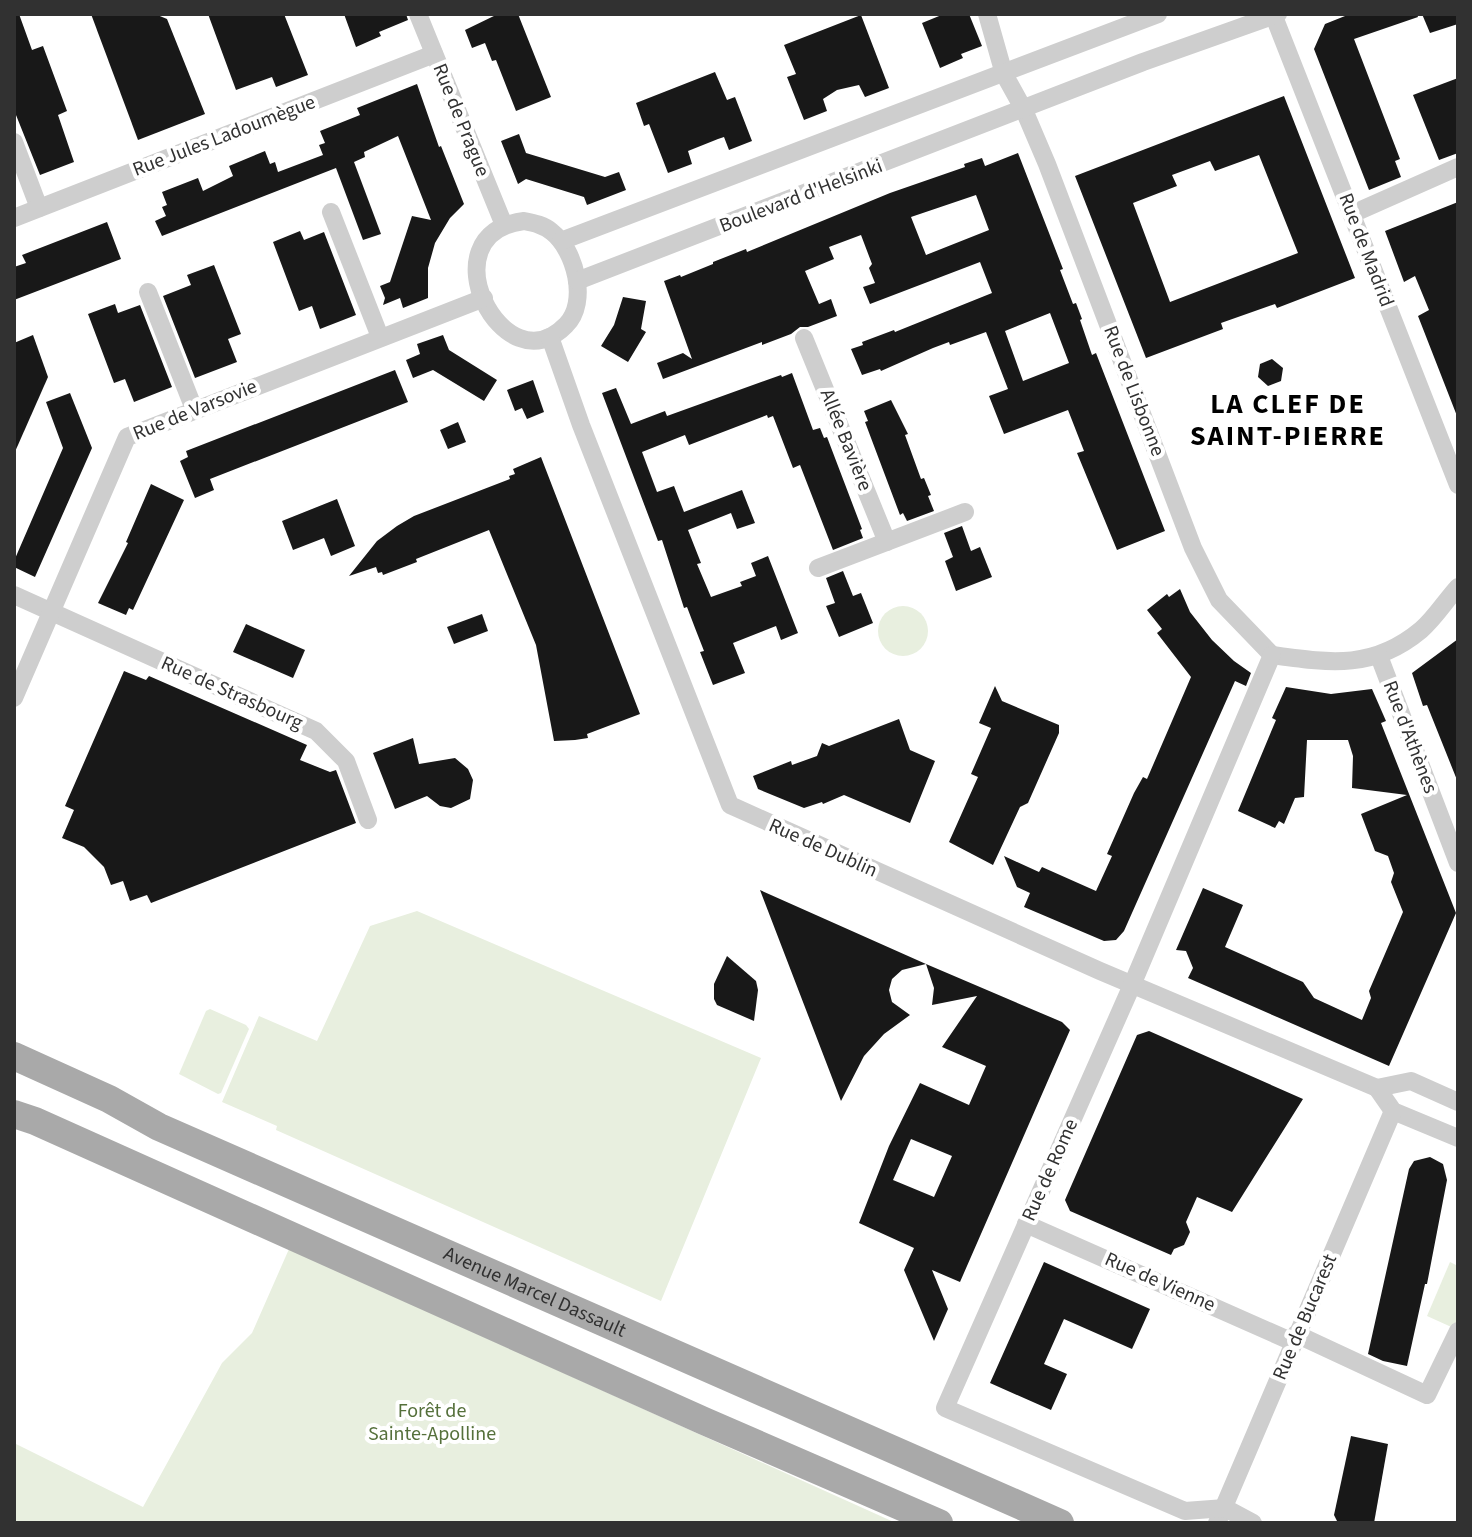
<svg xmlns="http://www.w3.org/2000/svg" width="1472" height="1537" viewBox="0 0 1472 1537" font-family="'Source Sans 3',sans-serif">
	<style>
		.green { fill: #e8efdf }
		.building { fill: #181818; fill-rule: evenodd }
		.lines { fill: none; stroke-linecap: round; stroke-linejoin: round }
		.street { stroke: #cecece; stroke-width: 18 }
		.primary { stroke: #a9a9a9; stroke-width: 28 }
		.labels { text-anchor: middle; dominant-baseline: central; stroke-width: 8; stroke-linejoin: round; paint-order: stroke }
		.street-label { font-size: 20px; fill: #313131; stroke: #fff }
		.park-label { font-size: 20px; fill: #55703b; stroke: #fff }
		.district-label { font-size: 28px; font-weight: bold; letter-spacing: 2px; fill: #000; stroke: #fff }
	</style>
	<rect width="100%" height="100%" fill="#fff"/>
	<g class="green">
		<circle cx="903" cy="631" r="25"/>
		<polygon points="417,911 761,1058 661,1301 276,1130 277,1126 222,1102 259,1016 317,1041 370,926"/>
		<polygon points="210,1009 246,1025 249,1029 221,1093 218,1094 179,1074 206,1011"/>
		<polygon points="289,1249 896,1523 14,1523 14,1443 143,1507 222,1363 252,1333"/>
		<polygon points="1450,1262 1458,1266 1458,1330 1427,1316"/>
	</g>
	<g class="building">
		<polygon points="14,14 19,14 32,50 43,46 67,111 58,115 74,162 40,175 14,110"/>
		<polygon points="91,14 155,14 167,19 205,114 138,140"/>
		<polygon points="208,14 284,14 308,75 276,87 272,77 236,90"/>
		<polygon points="344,14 406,14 408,20 379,32 381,36 356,47"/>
		<polygon points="498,14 518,14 551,97 516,111 496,60 492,61 485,43 472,48 465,30"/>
		<polygon points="944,14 969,14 982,46 961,54 963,58 940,68 922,23"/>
		<polygon points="1350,14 1417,14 1418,17 1354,39 1400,159 1395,161 1401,177 1369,190 1314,49 1325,24"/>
		<polygon points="1422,14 1458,14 1458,24 1430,33"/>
		<polygon points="861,15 889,88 865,97 859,85 837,90 823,99 827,111 804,120 787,77 796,74 784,45"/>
		<polygon points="715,72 727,100 735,97 752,141 729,150 724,137 718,139 688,151 692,164 668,173 649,124 644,126 636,103"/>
		<polygon points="1458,78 1458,153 1439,160 1413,95"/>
		<polygon points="417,84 439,147 441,146 464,204 450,218 435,243 428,268 428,298 403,308 400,298 383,305 385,298 380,286 390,282 412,216 431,220 398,136 364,152 365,157 354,162 381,234 363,240 336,168 162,236 155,221 166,216 162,207 167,205 162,192 198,178 203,191 233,176 229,166 265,151 270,164 275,162 278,172 323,155 319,145 325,143 320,131 360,115 357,108"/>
		<path d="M 1284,96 L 1355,278 L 1277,308 L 1275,304 L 1221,323 L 1223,329 L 1146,358 L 1075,176 ZM 1259,155 L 1298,253 L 1170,302 L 1133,203 L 1177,186 L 1172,175 L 1210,161 L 1215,171 Z"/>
		<polygon points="519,134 526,153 605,177 619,172 626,190 587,205 584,197 526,179 518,184 501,141"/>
		<path d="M 1018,153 L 1063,269 L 1060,270 L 1073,304 L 1076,303 L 1082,319 L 1080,320 L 1092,355 L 1096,353 L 1165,531 L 1117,550 L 1077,453 L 1084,451 L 1068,410 L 1004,434 L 989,396 L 1008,389 L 986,332 L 950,345 L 949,342 L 933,348 L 881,371 L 880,369 L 862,375 L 851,349 L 863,345 L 862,342 L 894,330 L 895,332 L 992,293 L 980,262 L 870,304 L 863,287 L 875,283 L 869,268 L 872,264 L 861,235 L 829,247 L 834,259 L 805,271 L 819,304 L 831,299 L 837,316 L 808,327 L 800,327 L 791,334 L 762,345 L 762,342 L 663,379 L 657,363 L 683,353 L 692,359 L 664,281 L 680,275 L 681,277 L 713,264 L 713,262 L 746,249 L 747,252 L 890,193 L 965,167 L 964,164 L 982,158 L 985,166 ZM 976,195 L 989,230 L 926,255 L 911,217 ZM 1050,313 L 1069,363 L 1023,381 L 1005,331 Z"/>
		<polygon points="1458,202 1458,416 1457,416 1418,316 1429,310 1415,276 1404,282 1385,231"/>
		<polygon points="107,222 121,259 14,300 14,267 26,263 22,255"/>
		<polygon points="300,231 304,240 324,232 356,315 320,329 312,306 299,311 273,242"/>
		<polygon points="214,265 241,334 228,339 237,362 195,378 163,296 191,285 187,275"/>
		<polygon points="623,297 646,301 641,329 646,332 628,362 601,346 614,325"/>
		<polygon points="115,304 118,313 140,305 172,387 134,402 125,379 114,383 88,314"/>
		<polygon points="33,335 48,377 14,454 14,343"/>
		<polygon points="443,335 449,350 497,380 484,401 433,370 413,378 406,360 420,354 417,344"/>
		<polygon points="1272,359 1283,368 1281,381 1268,386 1258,377 1260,364"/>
		<polygon points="395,370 408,402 210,479 214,490 195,498 180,461 188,457 186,451"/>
		<polygon points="792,373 813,430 820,428 824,438 827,437 862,529 860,530 863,538 833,550 800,465 793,468 773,416 768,418 767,415 689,445 685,435 642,452 657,492 674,486 684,512 742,490 755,523 737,529 731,513 688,530 701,563 697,564 711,597 742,586 740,582 756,576 751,563 768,556 798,633 781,640 776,626 733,643 745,673 713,685 700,652 704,651 695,628 687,607 684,608 662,540 658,541 602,393 616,388 631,424 665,411 667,416 781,375 782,377"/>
		<polygon points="533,380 544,412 527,419 522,408 515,411 507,390"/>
		<polygon points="70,393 92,448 35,577 14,567 14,561 63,448 46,402"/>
		<polygon points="891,400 908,434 905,435 921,479 924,478 931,495 928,496 934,511 907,521 903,513 900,515 865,422 868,421 864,411"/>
		<polygon points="458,422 466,442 448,449 440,430"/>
		<polygon points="541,457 640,714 587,734 588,738 575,740 554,741 536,645 489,530 416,559 417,562 383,575 382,572 378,573 376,567 349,576 377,541 397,526 414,516 510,479 509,476 515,474 513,469"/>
		<polygon points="151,484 184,500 133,610 129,608 126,615 98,603 128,543 126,542"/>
		<polygon points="337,499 355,546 331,556 324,538 293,550 282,521"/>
		<polygon points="962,526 971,551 980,547 992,577 956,591 945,561 953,557 944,533"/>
		<polygon points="843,571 853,596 861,593 873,623 839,637 826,606 835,603 826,578"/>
		<polygon points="1180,589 1190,612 1212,640 1234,661 1251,673 1246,686 1235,681 1124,931 1116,940 1104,941 1024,907 1030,893 1017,887 1004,856 1039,872 1042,867 1096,891 1112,856 1107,854 1134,793 1143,777 1147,779 1191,677 1157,633 1162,629 1147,610 1167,594 1169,597"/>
		<polygon points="482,614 488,631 454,644 447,627"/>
		<polygon points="246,624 305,650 293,678 233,652"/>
		<polygon points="1458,639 1458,780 1457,780 1427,705 1423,706 1412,673"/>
		<polygon points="124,671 146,680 149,676 307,745 300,760 330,772 336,770 356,823 151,903 147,895 130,901 123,881 111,885 104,867 84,847 62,838 74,810 65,806"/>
		<polygon points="995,686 1002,701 1059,725 1059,733 1028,803 1020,807 993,865 949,842 978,777 971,774 991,728 979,723"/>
		<polygon points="1286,687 1331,694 1372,689 1386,721 1381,723 1456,913 1389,1066 1188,978 1193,968 1186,951 1176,950 1203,888 1243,905 1225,947 1303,982 1314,998 1362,1020 1371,998 1369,991 1403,912 1391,882 1394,873 1388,856 1375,851 1361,814 1407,795 1352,788 1353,756 1348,740 1307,740 1304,797 1295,798 1284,824 1279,821 1275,828 1238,811 1276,720 1272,718"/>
		<polygon points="899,719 910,750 935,761 910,823 844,795 823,804 822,802 804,808 758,789 753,776 791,761 792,765 817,756 822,743 829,746"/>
		<polygon points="413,738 419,764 455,758 468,769 473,780 470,799 451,808 440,806 427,796 395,809 373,753"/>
		<polygon points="760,890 926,964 902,970 892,979 889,990 892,1002 910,1015 884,1034 864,1056 841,1101"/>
		<polygon points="727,956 756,981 758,990 754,1021 717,1005 714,999 714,984"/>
		<path d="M 926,964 L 1062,1022 L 1070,1030 L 960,1282 L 932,1270 L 948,1309 L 934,1341 L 904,1270 L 914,1248 L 859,1223 L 889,1146 L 920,1083 L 969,1105 L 986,1066 L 942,1047 L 977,996 L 932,1005 L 934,988 ZM 911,1139 L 952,1156 L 934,1197 L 893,1180 Z"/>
		<polygon points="1149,1031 1303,1099 1232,1212 1197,1197 1186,1222 1190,1232 1184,1245 1174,1249 1171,1255 1070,1211 1065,1200 1137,1035"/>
		<polygon points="1430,1157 1443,1164 1447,1180 1427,1284 1425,1284 1407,1366 1383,1361 1368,1354 1409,1169 1414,1161"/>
		<polygon points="1044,1262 1150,1309 1132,1349 1064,1319 1044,1364 1067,1374 1051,1410 990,1383"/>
		<polygon points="1351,1436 1388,1444 1374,1523 1338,1523 1334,1515"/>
	</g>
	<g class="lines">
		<g class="street">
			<polyline points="418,14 504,225"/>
			<polyline points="987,14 1004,74 1024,110 1047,164 1193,548 1219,600 1272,655"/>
			<polyline points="1273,14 1458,485"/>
			<polyline points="14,142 39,208"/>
			<polyline points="331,212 380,337"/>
			<polyline points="1352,214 1458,167"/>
			<polyline points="14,218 434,54"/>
			<path d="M 524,221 C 534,223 544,225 552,232 C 575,250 589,302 566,325 C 504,390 424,233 524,221 Z"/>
			<polyline points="561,241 1158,14"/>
			<polyline points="577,281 1143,62 1278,14"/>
			<polyline points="148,292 194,409"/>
			<polyline points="550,337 581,425 730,805 1100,971 1377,1088"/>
			<polyline points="804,338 887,542"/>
			<polyline points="818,568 965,512"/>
			<polyline points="14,595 316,731 346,761 368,820"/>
			<path d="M 1272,655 C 1330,663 1373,670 1421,630 C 1435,618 1446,600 1458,587"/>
			<polyline points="1379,656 1458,863"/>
			<polyline points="14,698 127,437 484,298"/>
			<polyline points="1458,1102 1411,1081 1377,1088 1393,1111 1458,1138"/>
			<polyline points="1026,1224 1293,1342"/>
			<polyline points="1296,1334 1427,1395 1458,1331"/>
			<polyline points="1217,1523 1393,1111"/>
			<polyline points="1253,1523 1225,1508 1185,1511 945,1408 1132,985 1272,655"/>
		</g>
		<g class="primary">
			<path id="s1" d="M 14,1056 L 109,1099 L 159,1127 L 1060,1523"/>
			<polyline points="14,1114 35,1121 704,1421 939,1523"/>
		</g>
	</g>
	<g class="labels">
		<g class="street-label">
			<text transform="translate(461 120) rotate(68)">Rue de Prague</text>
			<text transform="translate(224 136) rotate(-21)">Rue Jules Ladoumègue</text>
			<text transform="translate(801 196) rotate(-21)">Boulevard d'Helsinki</text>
			<text transform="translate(1366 250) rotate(69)">Rue de Madrid</text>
			<text transform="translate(1134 391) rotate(69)">Rue de Lisbonne</text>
			<text transform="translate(195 410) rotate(-22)">Rue de Varsovie</text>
			<text transform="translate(846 440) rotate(68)">Allée Bavière</text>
			<text transform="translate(232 693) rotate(24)">Rue de Strasbourg</text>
			<text transform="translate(1410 737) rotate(69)">Rue d'Athènes</text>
			<text transform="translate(823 848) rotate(24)">Rue de Dublin</text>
			<text transform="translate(1050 1170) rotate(-66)">Rue de Rome</text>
			<text transform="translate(1160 1282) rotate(24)">Rue de Vienne</text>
			<text stroke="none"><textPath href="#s1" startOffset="572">Avenue Marcel Dassault</textPath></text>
			<text transform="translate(1305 1317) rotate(-67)">Rue de Bucarest</text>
		</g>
		<g class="park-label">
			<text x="432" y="1411">Forêt de<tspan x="432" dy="23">Sainte-Apolline</tspan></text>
		</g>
		<g class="district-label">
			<text x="1288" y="404">LA CLEF DE<tspan x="1288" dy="32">SAINT-PIERRE</tspan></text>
		</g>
	</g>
	<rect width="1472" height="1537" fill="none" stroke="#313131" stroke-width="32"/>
</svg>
